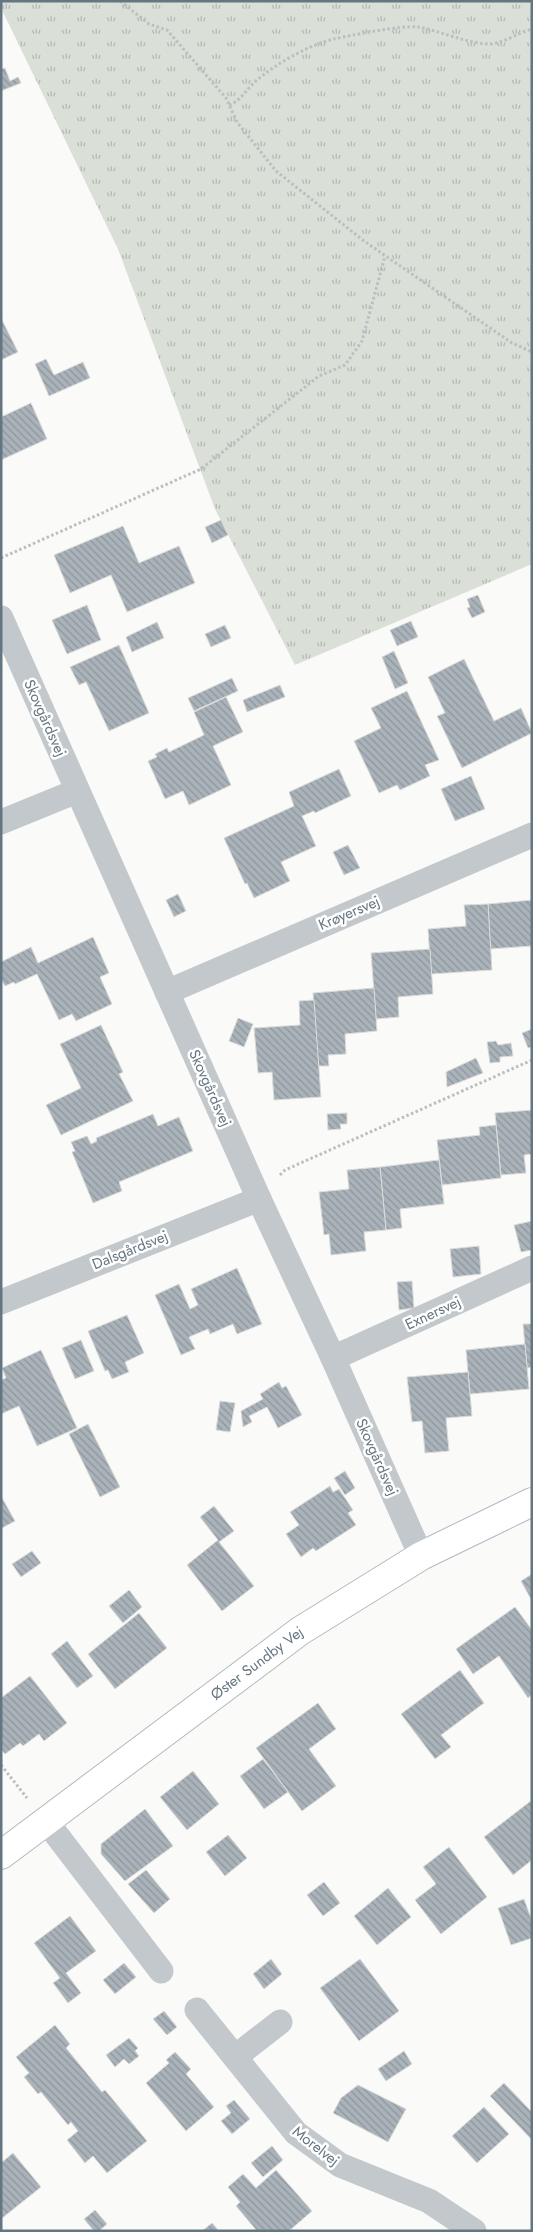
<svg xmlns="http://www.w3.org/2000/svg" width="533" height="2232" viewBox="0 0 533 2232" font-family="Jost,sans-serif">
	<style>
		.grass { fill: url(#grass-tufts) }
		.building { fill: url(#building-back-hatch); stroke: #dcdcda }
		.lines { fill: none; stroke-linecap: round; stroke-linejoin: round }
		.secondary-casing { stroke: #b3babf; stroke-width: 30 }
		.path { stroke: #bbbfc2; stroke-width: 3; stroke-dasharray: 2.5 2.5; stroke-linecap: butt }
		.street { stroke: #c3c8cc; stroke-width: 25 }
		.secondary { stroke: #fff; stroke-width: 28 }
		.labels { text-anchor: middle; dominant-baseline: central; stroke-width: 5; stroke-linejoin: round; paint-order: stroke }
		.street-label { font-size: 15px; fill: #657683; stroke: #fff }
	</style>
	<defs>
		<pattern id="grass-tufts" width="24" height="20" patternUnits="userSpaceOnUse" patternTransform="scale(1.25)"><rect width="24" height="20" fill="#dadfd7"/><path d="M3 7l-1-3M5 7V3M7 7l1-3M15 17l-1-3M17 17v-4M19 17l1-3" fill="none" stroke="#b4b9b4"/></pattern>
		<pattern id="building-back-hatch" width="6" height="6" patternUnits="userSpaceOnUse" patternTransform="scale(1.25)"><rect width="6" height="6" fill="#aab3b9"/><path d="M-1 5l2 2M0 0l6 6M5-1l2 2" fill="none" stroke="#8e969c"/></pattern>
	</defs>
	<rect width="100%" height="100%" fill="#fafaf8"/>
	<polygon class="grass" points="1,1 532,1 532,564 295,665 215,509 118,249 1,8"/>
	<g class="building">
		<polygon points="5,68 10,81 18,77 21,83 1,91 1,69"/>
		<polygon points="1,318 18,352 1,360"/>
		<polygon points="46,359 54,375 83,362 90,378 49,396 35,364"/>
		<polygon points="31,403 47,439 1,460 1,417"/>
		<polygon points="221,520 228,535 212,543 205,527"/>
		<polygon points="123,526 139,563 179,546 195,583 127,612 111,575 70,593 54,555"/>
		<polygon points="478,595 485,612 472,618 467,608 470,607 467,599"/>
		<polygon points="87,605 101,640 67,654 52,620"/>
		<polygon points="411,621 418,637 397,646 390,630"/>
		<polygon points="157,622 164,638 132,652 126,637"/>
		<polygon points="225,625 231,638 211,647 205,634"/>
		<polygon points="119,645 149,713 109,731 86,682 79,685 70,667"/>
		<polygon points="394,651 408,683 395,689 382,657"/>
		<polygon points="464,659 494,721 521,708 532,733 462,768 437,716 445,713 428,677"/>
		<polygon points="232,678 238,691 194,711 188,698"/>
		<polygon points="280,685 285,697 247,712 243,700"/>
		<polygon points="407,691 439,760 425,765 430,776 400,790 397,785 379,793 354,741 381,728 371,708"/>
		<polygon points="226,697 243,732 213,746 231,785 189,805 183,791 165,799 148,761 157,757 155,754 167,748 169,752 204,735 194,712"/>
		<polygon points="339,769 351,796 315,813 314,811 302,816 316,846 281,862 290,881 254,898 247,883 245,884 224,838 294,806 289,792"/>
		<polygon points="471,776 485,809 455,821 441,789"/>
		<polygon points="348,845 360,868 344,875 333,852"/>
		<polygon points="178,894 186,911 174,917 166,900"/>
		<polygon points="532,900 532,946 490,949 488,904"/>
		<polygon points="488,904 492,970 431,974 428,929 466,926 464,905"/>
		<polygon points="93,937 109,973 100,977 112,1004 76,1021 72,1014 59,1020 37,974 15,984 14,982 5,986 1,979 1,962 31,947 38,963"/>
		<polygon points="430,949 433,994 398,997 399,1017 376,1019 371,953"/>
		<polygon points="374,988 377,1031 345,1034 346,1054 328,1055 329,1066 318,1066 313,993"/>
		<polygon points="314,1000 321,1097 274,1100 272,1072 258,1073 254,1028 300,1025 299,1001"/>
		<polygon points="238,1018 253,1024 244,1047 229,1041"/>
		<polygon points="101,1025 123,1072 119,1074 133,1101 61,1135 46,1105 81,1088 60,1044"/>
		<polygon points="532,1029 532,1047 528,1048 522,1033"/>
		<polygon points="496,1041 498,1045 511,1043 513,1056 500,1057 500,1062 490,1063 487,1042"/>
		<polygon points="476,1058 483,1073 447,1087 446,1072"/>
		<polygon points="532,1110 532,1154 524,1155 526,1173 501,1175 495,1113"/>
		<polygon points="347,1113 347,1124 340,1124 341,1129 328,1130 327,1114"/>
		<polygon points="153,1114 158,1126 179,1117 193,1151 119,1182 122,1191 93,1203 72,1152 75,1151 71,1142 87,1136 91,1144 97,1141 96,1138"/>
		<polygon points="496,1125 501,1178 442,1185 437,1140 480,1135 479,1127"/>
		<polygon points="439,1160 444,1204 400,1209 402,1228 386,1230 380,1167"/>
		<polygon points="380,1167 386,1230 364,1232 366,1251 331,1255 329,1234 324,1235 319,1192 349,1189 347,1170"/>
		<polygon points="532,1221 532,1250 521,1252 514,1225"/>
		<polygon points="479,1246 481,1274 453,1277 450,1249"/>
		<polygon points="237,1268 262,1324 237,1334 233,1324 210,1334 208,1329 189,1337 195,1349 181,1355 155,1295 179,1284 190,1309 198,1305 191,1289"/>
		<polygon points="412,1281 414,1308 399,1310 397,1282"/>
		<polygon points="127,1315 144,1353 125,1362 129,1372 112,1379 108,1370 105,1371 88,1331"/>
		<polygon points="523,1324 532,1324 532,1367 527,1368"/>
		<polygon points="81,1340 94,1371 75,1379 62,1348"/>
		<polygon points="525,1344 529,1389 470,1394 466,1350"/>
		<polygon points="41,1350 77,1428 37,1446 19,1406 1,1414 1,1380 6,1378 2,1368"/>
		<polygon points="468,1372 472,1416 446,1418 449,1451 425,1453 422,1421 412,1422 407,1377"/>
		<polygon points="279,1382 282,1388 286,1386 302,1415 278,1428 267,1407 249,1416 252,1422 243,1427 241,1411 263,1399 260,1394"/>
		<polygon points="220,1401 235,1403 230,1432 216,1430"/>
		<polygon points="88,1424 120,1487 100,1497 69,1434"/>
		<polygon points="345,1471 355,1488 345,1495 334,1478"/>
		<polygon points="330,1486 333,1492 339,1489 353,1510 348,1513 356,1525 316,1551 313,1548 301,1557 286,1534 299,1525 290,1512"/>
		<polygon points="1,1496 15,1521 2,1528 1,1527"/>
		<polygon points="214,1506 234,1531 219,1542 254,1586 222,1611 187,1565 218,1540 200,1517"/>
		<polygon points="32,1551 41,1563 21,1577 12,1564"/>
		<polygon points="532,1574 532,1601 521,1581"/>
		<polygon points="129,1590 142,1607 123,1623 109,1606"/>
		<polygon points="515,1607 532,1630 532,1695 528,1698 499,1656 473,1674 456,1649"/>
		<polygon points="139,1613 167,1648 115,1689 88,1654"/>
		<polygon points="67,1641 93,1676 77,1688 51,1654"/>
		<polygon points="460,1670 484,1703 441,1735 451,1747 435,1759 401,1714"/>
		<polygon points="30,1676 67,1723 44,1741 39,1734 23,1746 20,1743 5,1754 1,1749 1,1698"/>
		<polygon points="318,1703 336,1729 309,1749 336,1786 302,1811 256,1748"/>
		<polygon points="263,1759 288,1792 264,1809 240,1776"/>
		<polygon points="193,1771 219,1804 187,1830 160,1797"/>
		<polygon points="532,1800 532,1860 513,1875 484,1837"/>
		<polygon points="145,1809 173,1846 125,1881 101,1854 101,1844"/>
		<polygon points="228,1835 247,1858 225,1876 206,1852"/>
		<polygon points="449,1847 487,1897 441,1934 415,1900 436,1884 423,1867"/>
		<polygon points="146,1870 170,1899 154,1913 128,1884"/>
		<polygon points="324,1882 340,1903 323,1916 307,1895"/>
		<polygon points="388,1888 411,1917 377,1945 354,1916"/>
		<polygon points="524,1899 532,1921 532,1938 511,1945 498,1908"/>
		<polygon points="70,1916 96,1951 66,1973 81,1993 68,2003 53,1983 60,1978 34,1943"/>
		<polygon points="271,1959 282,1974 264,1989 253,1974"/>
		<polygon points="360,1959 399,2011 359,2041 320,1988"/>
		<polygon points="124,1963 136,1977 115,1994 103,1980"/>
		<polygon points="164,2011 177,2027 167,2035 153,2019"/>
		<polygon points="55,2025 70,2044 66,2048 102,2092 105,2090 147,2141 107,2173 93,2156 85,2163 67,2140 78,2131 71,2122 68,2125 41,2092 38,2094 24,2077 29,2073 16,2057"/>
		<polygon points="129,2038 138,2048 135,2051 139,2056 129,2064 124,2059 115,2067 106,2055"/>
		<polygon points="404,2051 412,2064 386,2081 378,2069"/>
		<polygon points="175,2052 191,2069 186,2074 214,2107 186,2131 146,2083 169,2063 166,2060"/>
		<polygon points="504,2083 532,2112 532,2140 490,2096"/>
		<polygon points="358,2085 406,2109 388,2142 333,2113 341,2098"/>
		<polygon points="234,2100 250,2119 232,2134 221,2121 231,2113 226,2106"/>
		<polygon points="484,2107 509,2134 477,2163 452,2136"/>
		<polygon points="272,2146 283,2160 263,2177 251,2163"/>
		<polygon points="13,2153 41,2187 1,2219 1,2163"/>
		<polygon points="276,2170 312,2211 289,2231 257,2231 236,2206 240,2202 228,2187 243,2174 256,2188"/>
		<polygon points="95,2210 107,2224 99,2231 94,2231 84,2219"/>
		<polygon points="212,2223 219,2231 202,2231"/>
	</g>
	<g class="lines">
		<g class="secondary-casing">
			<g id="secondary">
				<path id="s1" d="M 1,1855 L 300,1631 L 421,1556 L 532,1502"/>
			</g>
		</g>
		<g class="path">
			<polyline points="120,1 149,24 167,30 226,98 237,122 276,171 364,241 512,343 532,352"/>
			<path d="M 229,105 C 241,101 247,88 257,80 C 277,63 309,45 334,39 C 352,35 402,25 418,27 C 441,31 465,43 489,44 C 501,44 518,33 532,29"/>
			<polyline points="1,558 201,469 319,376 345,365 362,341 385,256"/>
			<polyline points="280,1175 285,1170 532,1060"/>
			<polyline points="1,1765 27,1798"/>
		</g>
		<g class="street">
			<polyline points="1,618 259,1199 333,1358 421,1556"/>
			<polyline points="1,822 77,791"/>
			<polyline points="167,992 532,835"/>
			<polyline points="1,1302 259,1199"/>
			<polyline points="333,1358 532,1268"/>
			<polyline points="46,1821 161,1971"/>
			<polyline points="197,2010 296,2133 340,2165 429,2201 474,2231"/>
			<polyline points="235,2057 280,2022"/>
		</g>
		<use href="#secondary" class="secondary"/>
	</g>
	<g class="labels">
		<g class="street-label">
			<text transform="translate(45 718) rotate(66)">Skovgårdsvej</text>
			<text transform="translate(349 913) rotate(-23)">Krøyersvej</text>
			<text transform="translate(210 1088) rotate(66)">Skovgårdsvej</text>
			<text transform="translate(130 1250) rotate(-22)">Dalsgårdsvej</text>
			<text transform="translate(433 1313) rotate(-25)">Exnersvej</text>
			<text transform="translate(377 1457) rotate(66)">Skovgårdsvej</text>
			<text stroke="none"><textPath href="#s1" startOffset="320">Øster Sundby Vej</textPath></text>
			<text transform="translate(316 2146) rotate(38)">Morelvej</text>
		</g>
	</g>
	<rect width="533" height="2232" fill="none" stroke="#657683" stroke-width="5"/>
</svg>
